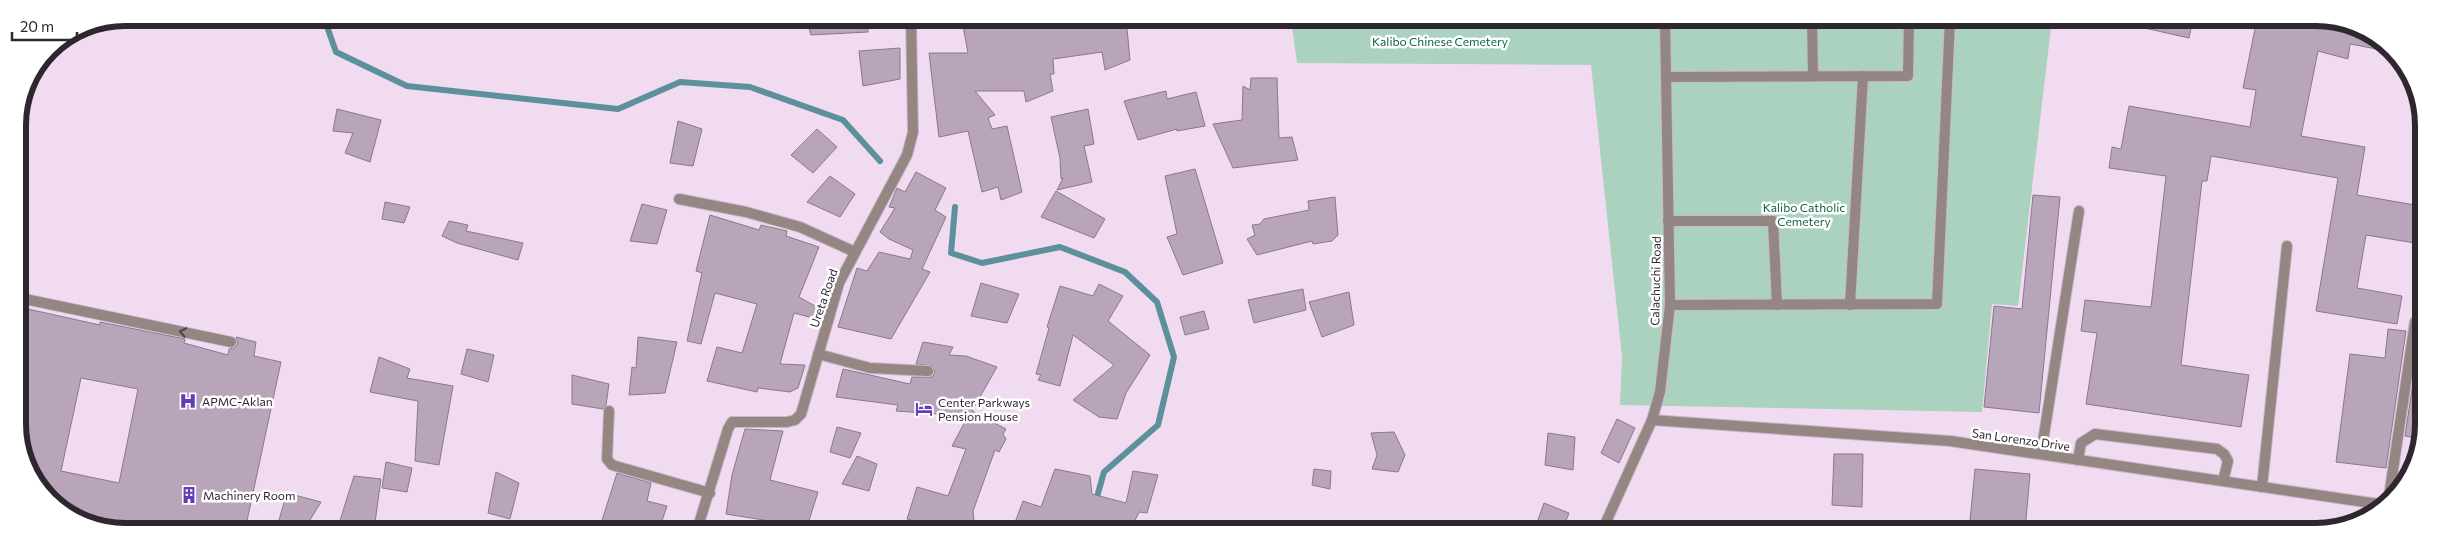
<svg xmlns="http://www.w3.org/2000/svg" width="2441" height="549" viewBox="0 0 2441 549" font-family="Commissioner,sans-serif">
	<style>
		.green { fill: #aad2be }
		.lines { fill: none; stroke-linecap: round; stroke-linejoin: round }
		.stream { stroke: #5c909c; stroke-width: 6 }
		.building { fill: #b9a5ba; stroke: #8b788c; fill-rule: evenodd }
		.service-casing { stroke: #cab7ca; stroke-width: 12 }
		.minor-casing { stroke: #cab7ca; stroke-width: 12 }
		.tertiary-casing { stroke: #cab7ca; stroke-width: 12 }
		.service { stroke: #938683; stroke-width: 10 }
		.minor { stroke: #938683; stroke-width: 10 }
		.tertiary { stroke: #938683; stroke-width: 10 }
		.oneway { stroke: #4d4448 }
		.labels { text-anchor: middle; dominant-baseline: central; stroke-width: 5; stroke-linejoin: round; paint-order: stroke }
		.park-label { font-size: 12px; fill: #0e6245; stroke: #fff }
		.street-label { font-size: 12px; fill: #2f272f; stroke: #fff }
		.poi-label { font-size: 12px; fill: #2f272f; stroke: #fff; text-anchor: start }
		.rim { fill: none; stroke: #2f272f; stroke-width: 6 }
	</style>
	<rect width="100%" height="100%" fill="#f1dbf1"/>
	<polygon class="green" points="1291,19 2052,19 2018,306 1992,304 1982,412 1620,405 1622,357 1591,65 1297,63"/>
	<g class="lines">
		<g class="stream">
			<polyline points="324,18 336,52 407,86 618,109 680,82 750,87 843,120 880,161"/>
			<polyline points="955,207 951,253 982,263 1060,247 1125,272 1157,302 1174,357 1158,425 1104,472 1095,504"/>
			<polyline points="1087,530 1091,518"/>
		</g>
	</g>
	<g class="building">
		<polygon points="806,18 868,18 868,32 811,35"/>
		<polygon points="1019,18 1126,18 1130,60 1105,70 1102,52 1053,59 1054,74 1050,74 1053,91 1026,102 1024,91 975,91 995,115 988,118 992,129 1007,126 1022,192 1001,200 998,187 982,192 968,131 939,137 929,53 968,53 963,26 1018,22"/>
		<polygon points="2141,19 2193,19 2189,38 2140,27"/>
		<polygon points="2257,19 2336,20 2388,47 2387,51 2350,44 2348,59 2318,51 2301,136 2365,147 2357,195 2421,206 2421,244 2366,235 2357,288 2402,296 2397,324 2316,311 2338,178 2211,156 2207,181 2202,181 2181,365 2249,375 2241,427 2086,404 2097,333 2081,331 2085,300 2151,307 2166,176 2109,168 2112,147 2121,149 2129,106 2250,127 2256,90 2243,88"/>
		<polygon points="900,48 900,79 863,86 859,51"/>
		<polygon points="1251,78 1277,78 1279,138 1292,137 1298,160 1233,168 1213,124 1242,120 1243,86 1250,90"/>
		<polygon points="1166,91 1167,99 1196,92 1205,126 1177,131 1177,129 1138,140 1124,101"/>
		<polygon points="337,109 381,120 370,162 345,153 353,133 333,131"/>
		<polygon points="1088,109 1094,144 1084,146 1092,182 1057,190 1063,178 1061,179 1060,158 1051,117"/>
		<polygon points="678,121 702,129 693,166 670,163"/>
		<polygon points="817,129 837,147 813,173 791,155"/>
		<polygon points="1195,169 1223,263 1183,275 1167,237 1177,234 1165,176"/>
		<polygon points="916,172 946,188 935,210 946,217 922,269 930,272 891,339 838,327 857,268 867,271 879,252 910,259 913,250 889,239 880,232 895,208 889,207 897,188 905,192"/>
		<polygon points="830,176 855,194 840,217 807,202"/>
		<polygon points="1056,191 1105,219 1094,238 1041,217"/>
		<polygon points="2033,195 2060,197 2039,413 1984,407 1994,306 2022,309"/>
		<polygon points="1335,197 1338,235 1332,241 1313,244 1312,241 1257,255 1247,239 1255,235 1252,225 1260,224 1264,219 1309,210 1308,201"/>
		<polygon points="385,202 410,207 404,223 382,219"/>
		<polygon points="642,204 667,210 657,244 630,241"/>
		<polygon points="710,215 759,230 761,225 787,231 786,236 819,247 799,297 824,311 821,320 794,313 780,364 805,365 798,388 790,392 758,388 757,392 707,381 717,347 742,353 757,304 715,293 701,344 687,341 702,273 696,271"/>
		<polygon points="449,221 468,225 466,231 523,243 518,260 457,243 442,236"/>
		<polygon points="981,283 1019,294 1007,323 971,316"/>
		<polygon points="1099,284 1123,296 1108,321 1150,355 1126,393 1117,419 1099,417 1073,400 1114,365 1073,335 1060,386 1038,380 1041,375 1036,374 1049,328 1047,327 1060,286 1093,296"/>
		<polygon points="1303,289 1306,310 1254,323 1248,300"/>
		<polygon points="1349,292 1354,325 1322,337 1309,302"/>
		<path d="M 19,307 L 100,325 L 100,322 L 185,339 L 184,343 L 228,355 L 229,349 L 234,348 L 238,344 L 236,337 L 256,342 L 254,356 L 281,362 L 245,530 L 105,529 L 49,500 L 20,445 ZM 81,378 L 138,389 L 119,483 L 61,471 Z"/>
		<polygon points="1204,311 1209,329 1185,335 1180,317"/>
		<polygon points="2388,329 2406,331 2386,468 2336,462 2350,354 2385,358"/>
		<polygon points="638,337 677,342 665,393 629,395 632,367 636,368"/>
		<polygon points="923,342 953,347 949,355 966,356 997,367 972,411 1006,429 1003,434 1006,439 999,452 995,450 973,511 975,530 944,530 907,519 917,487 948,496 966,449 952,446 968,416 896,411 898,405 836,397 843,369 910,384 912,377 932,377 935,372 932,366 916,364"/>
		<polygon points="2419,342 2421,342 2421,439 2405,436"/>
		<polygon points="467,349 494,355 488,382 461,374"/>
		<polygon points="379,357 410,369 407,378 453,386 439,465 415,461 418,401 370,392"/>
		<polygon points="572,375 609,384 606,405 603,409 572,404"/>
		<polygon points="1617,419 1635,428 1619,463 1601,453"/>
		<polygon points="837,427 861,433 850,458 830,452"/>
		<polygon points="745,429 783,431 770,480 818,492 807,527 726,514 732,475"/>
		<polygon points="1394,432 1405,455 1398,472 1372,469 1377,455 1371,433"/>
		<polygon points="1548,433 1575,437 1573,470 1545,465"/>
		<polygon points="1834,454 1863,454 1862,507 1832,505"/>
		<polygon points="857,456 877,464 869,491 842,484"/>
		<polygon points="386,462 412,468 407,492 382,488"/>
		<polygon points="1055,469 1090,476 1092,494 1126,503 1133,471 1158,475 1147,513 1139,512 1132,527 1078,524 1076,530 1043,530 1014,525 1023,501 1041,507"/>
		<polygon points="1314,469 1331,471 1330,489 1312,485"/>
		<polygon points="1975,469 2030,474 2025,531 1969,531"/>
		<polygon points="496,472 519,483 510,519 488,513"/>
		<polygon points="617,473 651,483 647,501 667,506 659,530 599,530"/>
		<polygon points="354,476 381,479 374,530 337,530"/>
		<polygon points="287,493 321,502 304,530 276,530"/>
		<polygon points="1544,503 1569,513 1562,531 1534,531"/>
	</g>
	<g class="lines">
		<g class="service-casing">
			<g id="service">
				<polyline points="1812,19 1813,76"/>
				<polyline points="1667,77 1908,76 1909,19"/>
				<polyline points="1668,221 1773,221 1777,305"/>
				<polyline points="20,298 231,342"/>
				<polyline points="1670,305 1937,304 1950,19"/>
				<polyline points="1850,305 1863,76"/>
				<polyline points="609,411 607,459 612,465 710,493"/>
				<polyline points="2041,454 2079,211"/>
				<polyline points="2078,460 2081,443 2095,434 2217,449 2224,454 2228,461 2223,481"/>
				<polyline points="2262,487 2287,246"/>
				<polyline points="2388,503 2415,322"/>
			</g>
		</g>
		<g class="minor-casing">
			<g id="minor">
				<polyline points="679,199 746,212 800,227 855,252"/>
				<polyline points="818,354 870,368 928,371"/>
				<polyline points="1652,420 1950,441 2385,505"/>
				<polyline points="697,530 728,429 732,422 787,422 795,420 801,414 839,283 907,155 913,132 911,18"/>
			</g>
		</g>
		<g class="tertiary-casing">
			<polyline id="tertiary" points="1602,531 1652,420 1660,392 1670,305 1665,19"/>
		</g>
		<use href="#service" class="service"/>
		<use href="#minor" class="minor"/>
		<use href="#tertiary" class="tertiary"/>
	</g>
	<defs><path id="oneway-chevron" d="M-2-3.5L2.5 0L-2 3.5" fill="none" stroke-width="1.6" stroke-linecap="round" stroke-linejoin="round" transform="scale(1.25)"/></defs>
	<use class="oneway" href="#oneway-chevron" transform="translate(183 332) rotate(-168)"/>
	<defs>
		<g id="hospital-bare" transform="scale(1.35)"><path d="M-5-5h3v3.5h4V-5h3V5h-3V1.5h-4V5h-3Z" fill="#633db5" stroke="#fff" stroke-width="2.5" paint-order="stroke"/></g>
		<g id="hotel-bare" transform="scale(1.35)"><path d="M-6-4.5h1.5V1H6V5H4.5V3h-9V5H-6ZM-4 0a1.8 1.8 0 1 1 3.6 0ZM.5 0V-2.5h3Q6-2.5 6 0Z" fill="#633db5" stroke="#fff" stroke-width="2.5" paint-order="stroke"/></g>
		<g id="building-bare" transform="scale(1.35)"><path d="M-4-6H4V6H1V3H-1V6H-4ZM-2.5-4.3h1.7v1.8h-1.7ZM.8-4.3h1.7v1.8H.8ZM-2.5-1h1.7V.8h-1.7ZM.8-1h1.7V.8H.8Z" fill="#633db5" stroke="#fff" stroke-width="2.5" paint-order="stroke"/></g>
	</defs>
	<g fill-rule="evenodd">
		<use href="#hospital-bare" x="188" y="401"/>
		<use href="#hotel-bare" x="924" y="409"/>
		<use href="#building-bare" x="189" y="495"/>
	</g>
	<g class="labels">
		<g class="park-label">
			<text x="1440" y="41">Kalibo Chinese Cemetery</text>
			<text x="1804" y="207">Kalibo Catholic<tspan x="1804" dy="14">Cemetery</tspan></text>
		</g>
		<g class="street-label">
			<text transform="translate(1655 281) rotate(-89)">Calachuchi Road</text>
			<text transform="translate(823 298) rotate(-71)">Ureta Road</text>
			<text transform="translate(2021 439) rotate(8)">San Lorenzo Drive</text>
		</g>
		<g class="poi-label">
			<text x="202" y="401">APMC-Aklan</text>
			<text x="938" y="402">Center Parkways<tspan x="938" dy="14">Pension House</tspan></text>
			<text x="203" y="495">Machinery Room</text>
		</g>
	</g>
	<path d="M0 0H2441V549H0ZM125 26H2316A99 99 0 0 1 2415 125V424A99 99 0 0 1 2316 523H125A99 99 0 0 1 26 424V125A99 99 0 0 1 125 26Z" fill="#fff" fill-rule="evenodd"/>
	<path class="rim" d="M125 26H2316A99 99 0 0 1 2415 125V424A99 99 0 0 1 2316 523H125A99 99 0 0 1 26 424V125A99 99 0 0 1 125 26Z"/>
	<path d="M12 32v8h65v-8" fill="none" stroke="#2f272f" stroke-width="2.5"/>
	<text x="20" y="32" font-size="15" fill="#2f272f" stroke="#ffffff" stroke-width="4" paint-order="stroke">20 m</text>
</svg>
